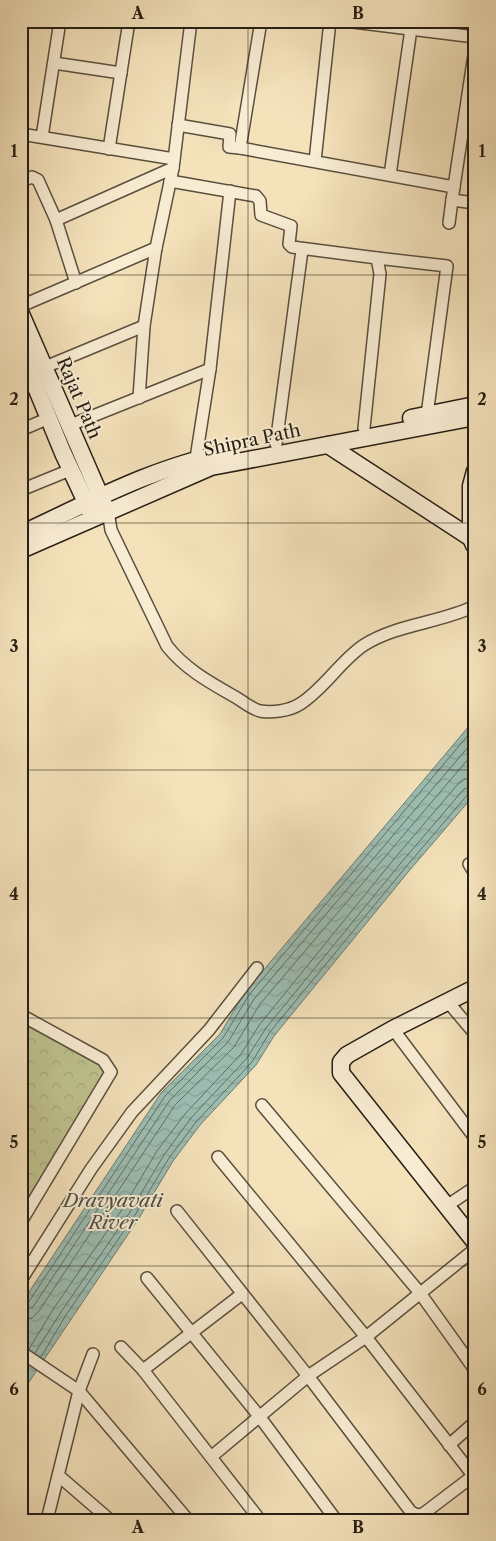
<svg xmlns="http://www.w3.org/2000/svg" width="496" height="1541" viewBox="0 0 496 1541" font-family="'Libre Caslon Text',serif">
	<style>
		.forest { fill: url(#forest-crowns); stroke: #737051 }
		.water { fill: url(#water-waves); stroke: #6d7d73 }
		.lines { fill: none; stroke-linecap: round; stroke-linejoin: round }
		.shore { stroke: #626e63; stroke-width: 1 }
		.street-casing { stroke: #5a4f3e; stroke-width: 14 }
		.secondary-casing { stroke: #271e14; stroke-width: 19 }
		.street { stroke: #f8ecd3; stroke-width: 11 }
		.secondary { stroke: #f8ecd3; stroke-width: 16 }
		.grid { fill: none; stroke: #271e14; stroke-width: 1; stroke-opacity: 0.55 }
		.labels { text-anchor: middle; dominant-baseline: central; stroke-width: 4; stroke-linejoin: round; paint-order: stroke }
		.street-label { font-size: 18px; fill: #271e14; stroke: #f8ecd3 }
		.water-label { font-size: 19px; font-style: italic; fill: #4a4e43; stroke: #f8ecd3 }
		.neatline { fill: none; stroke: #271e14; stroke-width: 2 }
		.grid-label { font-size: 16px; text-anchor: middle; font-weight: bold; fill: #271e14 }
	</style>
	<defs>
		<pattern id="forest-crowns" width="20" height="18" patternUnits="userSpaceOnUse" patternTransform="scale(1.25)"><rect width="20" height="18" fill="#bfc28e"/><path d="M2 6a3 3 0 1 1 6 0M12 15a3 3 0 1 1 6 0" fill="none" stroke="#a4a67a"/></pattern>
		<pattern id="water-waves" width="16" height="10" patternUnits="userSpaceOnUse" patternTransform="scale(1.25)"><rect width="16" height="10" fill="#9cbdb2"/><path d="M0 5q4-4 8 0t8 0" fill="none" stroke="#86a298"/></pattern>
	</defs>
	<rect width="100%" height="100%" fill="#f4e2bb"/>
	<filter id="stains"><feTurbulence type="fractalNoise" baseFrequency=".004" numOctaves="4"/><feColorMatrix values="0 0 0 0 .2 0 0 0 0 .09 0 0 0 0 .02 0 0 0 .5 -.17"/></filter>
	<radialGradient id="worn" r=".72"><stop offset=".6" stop-color="#630" stop-opacity="0"/><stop offset="1" stop-color="#630" stop-opacity=".3"/></radialGradient>
	<polygon class="forest" points="21,1014 111,1072 21,1222"/>
	<polygon class="water" points="475,719 475,794 409,871 274,1036 256,1065 200,1125 173,1161 139,1218 21,1394 21,1304 161,1093 220,1034 245,992"/>
	<g class="lines">
		<g class="shore">
			<polyline points="21,1306 28,1303 165,1096 223,1038 249,995 475,727"/>
			<polyline points="21,1312 33,1307 170,1100 228,1042 254,999 469,746 475,736"/>
			<polyline points="21,1320 32,1318 39,1311 175,1105 234,1047 260,1004 475,751"/>
			<polyline points="29,1349 54,1308 123,1208 157,1151 185,1114 241,1054 260,1024 394,859 458,784 465,779 475,778"/>
			<polyline points="35,1353 61,1312 130,1212 164,1155 191,1118 247,1058 266,1028 400,864 464,789 475,785"/>
			<polyline points="41,1357 66,1315 135,1215 169,1158 196,1122 252,1062 270,1032 405,868 469,793 475,791"/>
		</g>
		<g class="street-casing">
			<g id="street">
				<polyline points="261,21 240,148 454,187"/>
				<polyline points="345,21 475,37"/>
				<polyline points="475,48 452,200 475,203"/>
				<polyline points="54,63 121,73"/>
				<polyline points="178,125 230,134 229,147 240,148"/>
				<polyline points="21,134 174,159"/>
				<polyline points="42,137 60,21"/>
				<polyline points="109,149 129,21"/>
				<polyline points="315,161 330,21"/>
				<polyline points="390,175 411,29"/>
				<polyline points="21,181 32,177 38,180 56,220 76,283"/>
				<polyline points="170,181 256,196 260,201 261,215 291,226 289,244 292,247 377,258 380,274 364,428"/>
				<polyline points="56,220 173,168"/>
				<polyline points="449,223 452,200"/>
				<polyline points="377,258 447,266 427,415"/>
				<polyline points="21,306 156,248"/>
				<polyline points="21,377 144,326"/>
				<polyline points="139,398 144,326 156,248 173,168 191,21"/>
				<polyline points="68,426 210,369"/>
				<polyline points="21,430 49,418"/>
				<polyline points="276,444 302,250"/>
				<polyline points="196,458 210,369 230,191"/>
				<polyline points="21,490 70,470"/>
				<path d="M 108,511 L 111,530 L 167,646 C 186,670 211,683 237,698 C 243,702 252,709 260,711 C 272,713 289,711 300,704 C 325,688 340,661 364,645 C 397,624 440,623 475,606"/>
				<polyline points="469,864 475,874"/>
				<polyline points="448,1002 475,1034"/>
				<polyline points="21,1015 103,1060 111,1072 21,1222"/>
				<polyline points="393,1029 475,1138"/>
				<polyline points="262,1105 420,1293 475,1370"/>
				<polyline points="218,1157 366,1337 475,1478"/>
				<polyline points="445,1207 475,1187"/>
				<polyline points="177,1211 308,1376 411,1512 417,1515 423,1514 473,1476"/>
				<polyline points="147,1278 259,1416 336,1520"/>
				<polyline points="21,1280 91,1169 132,1112 209,1030 257,968"/>
				<polyline points="121,1347 143,1370 260,1520"/>
				<polyline points="21,1352 79,1391 188,1520"/>
				<polyline points="143,1370 242,1294"/>
				<polyline points="449,1445 475,1422"/>
				<polyline points="211,1457 308,1376 366,1337 475,1249"/>
				<polyline points="59,1476 110,1520"/>
				<polyline points="47,1520 79,1391 93,1354"/>
			</g>
		</g>
		<g class="secondary-casing">
			<g id="secondary">
				<polyline points="21,314 105,507"/>
				<polyline points="21,351 63,453 91,513"/>
				<polyline points="411,418 475,405"/>
				<polyline points="328,445 471,538"/>
				<path d="M 21,534 C 86,504 157,465 228,453"/>
				<polyline points="474,545 471,538 471,486 475,471"/>
				<polyline points="21,550 211,467 475,417"/>
				<polyline points="475,988 393,1029 347,1055 341,1062 341,1073 475,1242"/>
			</g>
		</g>
		<use href="#street" class="street"/>
		<use href="#secondary" class="secondary"/>
	</g>
	<path class="grid" d="M 248,21 L 248,1520M 21,275 L 475,275M 21,523 L 475,523M 21,770 L 475,770M 21,1018 L 475,1018M 21,1266 L 475,1266"/>
	<g class="labels">
		<g class="street-label">
			<text transform="translate(79 398) rotate(67)">Rajat Path</text>
			<text transform="translate(252 440) rotate(-12)">Shipra Path</text>
		</g>
		<g class="water-label">
			<text x="113" y="1200">Dravyavati<tspan x="113" dy="22">River</tspan></text>
		</g>
	</g>
	<rect width="496" height="1541" fill="none" stroke="#f4e2bb" stroke-width="55"/>
	<rect x="28" y="28" width="440" height="1486" class="neatline"/>
	<g class="grid-label">
		<text x="138" y="19">A</text>
		<text x="358" y="19">B</text>
		<text x="14" y="157">1</text>
		<text x="482" y="157">1</text>
		<text x="14" y="405">2</text>
		<text x="482" y="405">2</text>
		<text x="14" y="652">3</text>
		<text x="482" y="652">3</text>
		<text x="14" y="900">4</text>
		<text x="482" y="900">4</text>
		<text x="14" y="1148">5</text>
		<text x="482" y="1148">5</text>
		<text x="14" y="1395">6</text>
		<text x="482" y="1395">6</text>
		<text x="138" y="1533">A</text>
		<text x="358" y="1533">B</text>
	</g>
	<rect width="100%" height="100%" filter="url(#stains)"/>
	<rect width="100%" height="100%" fill="url(#worn)"/>
</svg>
